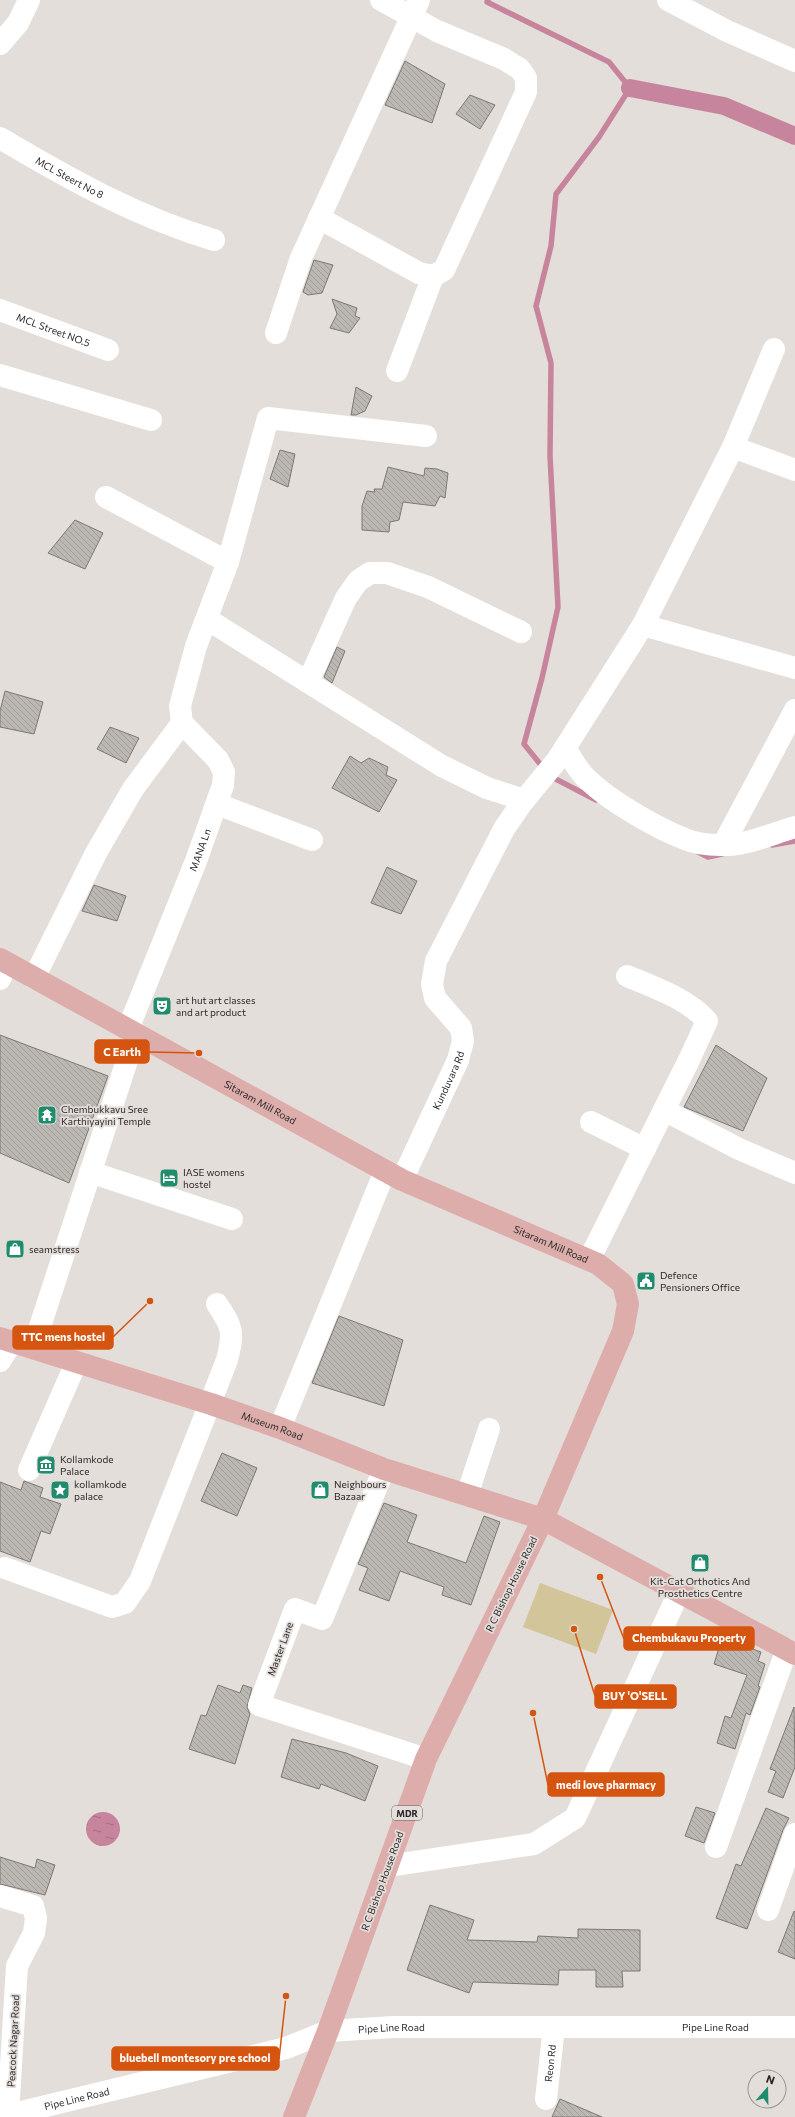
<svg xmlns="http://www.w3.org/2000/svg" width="795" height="2117" viewBox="0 0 795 2117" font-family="Commissioner,sans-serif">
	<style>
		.pitch { fill: #d2c599 }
		.water { fill: url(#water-ripples) }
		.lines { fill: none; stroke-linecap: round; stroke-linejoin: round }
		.stream { stroke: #c7859d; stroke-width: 5.5 }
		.canal { stroke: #c7859d; stroke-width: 18 }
		.building { fill: url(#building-back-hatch); stroke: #7c7874 }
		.minor { stroke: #fff; stroke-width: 22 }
		.major { stroke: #ddadac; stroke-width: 22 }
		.labels { text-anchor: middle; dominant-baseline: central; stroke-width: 3.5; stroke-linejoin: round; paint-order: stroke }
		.shield { fill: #e4dedb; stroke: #625f5e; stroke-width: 1 }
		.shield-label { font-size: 9px; font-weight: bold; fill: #2b2928 }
		.street-label { font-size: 10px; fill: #2b2928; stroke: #e4dedb }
		.poi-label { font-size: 10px; fill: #2b2928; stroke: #e4dedb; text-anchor: start }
		.leader { fill: none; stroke: #d5540f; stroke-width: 1.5 }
		.callout-dot { fill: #d5540f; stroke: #e4dedb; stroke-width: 1.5 }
		.callout { fill: #d5540f; stroke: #d5540f; stroke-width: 1.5 }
		.callout-label { font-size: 11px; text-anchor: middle; font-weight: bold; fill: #fff }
	</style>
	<defs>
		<pattern id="water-ripples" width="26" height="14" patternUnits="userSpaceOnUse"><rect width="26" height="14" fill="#c7859d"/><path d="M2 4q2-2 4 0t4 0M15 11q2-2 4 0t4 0" fill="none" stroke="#a26d80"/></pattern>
		<pattern id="building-back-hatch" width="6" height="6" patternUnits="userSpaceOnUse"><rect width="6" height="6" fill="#bbb7b3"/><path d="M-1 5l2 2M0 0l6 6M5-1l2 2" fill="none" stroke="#a19d9a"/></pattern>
	</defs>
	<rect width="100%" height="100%" fill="#e4dedb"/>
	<polygon class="pitch" points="540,1583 613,1610 596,1654 523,1627"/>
	<circle class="water" cx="103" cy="1829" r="17"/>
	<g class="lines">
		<g class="stream">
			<polyline points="488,0 487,2 609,62 630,88 599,137 556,194 551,246 536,306 551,363 550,456 558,607 542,678 524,744 545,770"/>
			<polyline points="550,776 596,800"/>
			<polyline points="772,845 795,841"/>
			<polyline points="698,852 708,857 722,854"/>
		</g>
		<polyline class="canal" points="630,88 724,106 795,136"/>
	</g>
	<g class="building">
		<polygon points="405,61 445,84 432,123 385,105"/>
		<polygon points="470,95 495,105 480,129 456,114"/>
		<polygon points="314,260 333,265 322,293 308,295 303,292"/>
		<polygon points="332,299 357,308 355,316 360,318 349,333 330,328 337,314"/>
		<polygon points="356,387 372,396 365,411 356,415 351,415"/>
		<polygon points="280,450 295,454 288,487 270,479"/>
		<polygon points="388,467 424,476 425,468 437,469 448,473 445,498 440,496 435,506 403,502 399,520 390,522 389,532 362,530 362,506 367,491 375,492 374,489 382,489"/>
		<polygon points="75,520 103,533 85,569 48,553"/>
		<polygon points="337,647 345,651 332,683 324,677"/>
		<polygon points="5,691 43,702 34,734 0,727 0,711"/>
		<polygon points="110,727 139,738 126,763 97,749"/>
		<polygon points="350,756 361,763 369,758 388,767 386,775 397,780 379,812 332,788"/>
		<polygon points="387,867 417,881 401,914 371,903"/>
		<polygon points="94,885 126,896 117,921 82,911"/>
		<polygon points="0,1035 108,1076 69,1183 0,1153"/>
		<polygon points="716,1045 767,1078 743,1131 684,1107"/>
		<polygon points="339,1316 403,1340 384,1406 312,1383"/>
		<polygon points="222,1453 257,1468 237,1516 201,1501"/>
		<polygon points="24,1481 43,1488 40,1497 61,1504 50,1534 41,1531 30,1562 0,1551 0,1482 21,1490"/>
		<polygon points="384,1503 417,1515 407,1542 466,1563 484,1516 500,1522 471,1605 442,1595 444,1587 400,1571 389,1601 359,1590 368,1568 358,1564"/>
		<polygon points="722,1638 761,1652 758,1661 765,1664 758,1686 760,1687 750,1715 746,1713 735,1749 717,1743 725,1716 731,1718 747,1675 714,1664"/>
		<polygon points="218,1685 240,1693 243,1685 252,1688 247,1707 250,1714 235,1764 189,1749 201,1715 206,1716"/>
		<polygon points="794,1707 795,1767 783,1798 768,1792 776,1771 770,1769"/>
		<polygon points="292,1739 346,1753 378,1766 365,1801 321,1784 319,1789 281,1777"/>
		<polygon points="696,1807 715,1813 704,1843 685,1836"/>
		<polygon points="766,1808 789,1818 783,1830 747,1929 716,1918 736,1864 741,1866"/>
		<polygon points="0,1857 35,1868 37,1859 55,1865 45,1895 0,1884"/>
		<polygon points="430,1905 474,1920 467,1940 537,1942 538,1936 578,1938 578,1929 640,1930 640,1971 622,1971 623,1987 596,1987 596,1970 559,1970 558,1985 473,1982 469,1993 407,1970"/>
		<polygon points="794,1911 795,1912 795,1959 778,1952"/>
		<polygon points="560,2099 602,2117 552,2117"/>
	</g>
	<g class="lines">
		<g class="minor">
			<polyline points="668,0 727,31 795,61"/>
			<polyline points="0,44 18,23 29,0"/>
			<path id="s1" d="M 0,138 C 69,179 137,217 214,240"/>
			<polyline points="319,218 419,273 433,276 444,270 526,92 526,78 520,69 504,59 437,31 381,0"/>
			<path id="s2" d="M 0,310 L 108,350"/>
			<polyline points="276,333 301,258 419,0"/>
			<polyline points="397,371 433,276"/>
			<polyline points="0,375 151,420"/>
			<polyline points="733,447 795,470"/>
			<polyline points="106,497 228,562"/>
			<polyline points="207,619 442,766 487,788 524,800"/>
			<polyline points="643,625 795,668"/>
			<polyline points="308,682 346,598 358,581 370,573 387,573 428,587 521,632"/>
			<path d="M 565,748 C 572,759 578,771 588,780 C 610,801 656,828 685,839 C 696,844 708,845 721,845 C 746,846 771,834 795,827"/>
			<polyline points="217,804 312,840"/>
			<polyline points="723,845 795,710"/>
			<polyline points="34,978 96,853 133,789 182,723"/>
			<polyline points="0,979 7,963"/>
			<path id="s3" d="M 128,1029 L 196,861 L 223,785 L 224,772 L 218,760 L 182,723 L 180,706 L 196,646 L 228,562 L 268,418 L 426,436"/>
			<polyline points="664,1110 739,1149 795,1173"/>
			<polyline points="591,1122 645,1149"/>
			<polyline points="90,1172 232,1219"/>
			<path id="s4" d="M 402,1180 L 458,1060 L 463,1041 L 461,1028 L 435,998 L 432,984 L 436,961 L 504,829 L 521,804 L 558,759 L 643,625 L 733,447 L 774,349"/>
			<path d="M 589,1260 L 689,1060 L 707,1021 C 690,1000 652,986 627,976"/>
			<polyline points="33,1348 136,1033"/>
			<polyline points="0,1361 12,1342"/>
			<polyline points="280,1428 385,1171"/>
			<polyline points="384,1469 322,1619 295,1609 259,1705 426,1759"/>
			<polyline points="29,1470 76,1363"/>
			<polyline points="467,1495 489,1429"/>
			<path d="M 5,1568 L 112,1607 L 125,1603 L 140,1581 L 227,1360 C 234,1332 233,1328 217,1304"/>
			<polyline points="716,1847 787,1649"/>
			<polyline points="388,1866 534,1844 575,1818 679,1592"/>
			<polyline points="0,1896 33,1906 36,1918 34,1933 17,1966 8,2115"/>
			<polyline points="768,1910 795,1834"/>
			<path id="s5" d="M 546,2099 L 554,2027"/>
			<path id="s6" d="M 0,2117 L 286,2048 L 328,2031 L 393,2027 L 795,2027"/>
		</g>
		<g class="major">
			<path id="s7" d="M 0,959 L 402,1180 L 598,1264 L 623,1284 L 628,1304 L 623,1331 L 543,1519 L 426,1759 L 328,2031 L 294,2117"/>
			<path id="s8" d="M 0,1338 L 211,1404 L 280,1428 L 384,1469 L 543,1519 L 795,1654"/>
		</g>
	</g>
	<defs>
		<g id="theatre-square" transform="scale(1)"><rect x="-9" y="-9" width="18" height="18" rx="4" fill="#1f8d6d" stroke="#e4dedb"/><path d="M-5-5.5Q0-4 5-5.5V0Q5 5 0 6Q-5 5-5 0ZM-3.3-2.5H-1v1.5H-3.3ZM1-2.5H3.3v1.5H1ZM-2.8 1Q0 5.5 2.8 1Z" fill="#fff"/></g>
		<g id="temple-square" transform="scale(1)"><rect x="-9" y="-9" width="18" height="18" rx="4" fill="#1f8d6d" stroke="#e4dedb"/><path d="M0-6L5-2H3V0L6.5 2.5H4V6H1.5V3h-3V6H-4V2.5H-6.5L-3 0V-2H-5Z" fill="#fff"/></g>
		<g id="hotel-square" transform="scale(1)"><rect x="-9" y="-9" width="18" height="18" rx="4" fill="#1f8d6d" stroke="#e4dedb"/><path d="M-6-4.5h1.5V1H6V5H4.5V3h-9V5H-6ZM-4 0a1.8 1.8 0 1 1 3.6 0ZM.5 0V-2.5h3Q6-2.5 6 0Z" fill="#fff"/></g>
		<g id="shop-square" transform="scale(1)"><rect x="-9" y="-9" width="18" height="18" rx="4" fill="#1f8d6d" stroke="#e4dedb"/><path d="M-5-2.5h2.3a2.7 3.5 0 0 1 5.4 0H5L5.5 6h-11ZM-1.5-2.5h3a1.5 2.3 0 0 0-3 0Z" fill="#fff"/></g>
		<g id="civic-square" transform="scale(1)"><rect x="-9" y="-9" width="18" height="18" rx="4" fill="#1f8d6d" stroke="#e4dedb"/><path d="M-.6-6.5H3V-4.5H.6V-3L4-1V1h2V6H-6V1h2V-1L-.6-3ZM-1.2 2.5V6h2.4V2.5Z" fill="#fff"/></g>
		<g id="museum-square" transform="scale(1)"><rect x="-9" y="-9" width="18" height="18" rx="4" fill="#1f8d6d" stroke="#e4dedb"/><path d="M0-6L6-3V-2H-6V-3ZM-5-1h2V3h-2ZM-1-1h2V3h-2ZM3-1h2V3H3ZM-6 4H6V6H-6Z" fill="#fff"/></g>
		<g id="sight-square" transform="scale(1)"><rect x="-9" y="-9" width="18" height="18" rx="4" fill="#1f8d6d" stroke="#e4dedb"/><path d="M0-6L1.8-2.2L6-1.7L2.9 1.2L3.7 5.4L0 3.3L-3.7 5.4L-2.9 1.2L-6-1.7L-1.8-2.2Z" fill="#fff"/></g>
	</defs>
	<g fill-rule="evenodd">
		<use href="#theatre-square" x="162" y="1006"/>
		<use href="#temple-square" x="47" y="1115"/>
		<use href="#hotel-square" x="169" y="1178"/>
		<use href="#shop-square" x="15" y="1249"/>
		<use href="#civic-square" x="646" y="1281"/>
		<use href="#museum-square" x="46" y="1465"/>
		<use href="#sight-square" x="60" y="1490"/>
		<use href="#shop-square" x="320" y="1490"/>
		<use href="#shop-square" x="700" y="1563"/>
	</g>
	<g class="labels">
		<rect class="shield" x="392" y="1806" width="30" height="14" rx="3"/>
		<g class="shield-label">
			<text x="407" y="1813">MDR</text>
		</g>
		<g class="street-label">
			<text stroke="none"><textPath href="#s1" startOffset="80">MCL Steert No 8</textPath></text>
			<text stroke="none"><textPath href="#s2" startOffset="57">MCL Street NO.5</textPath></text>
			<text stroke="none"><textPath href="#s3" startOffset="193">MANA Ln</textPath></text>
			<text stroke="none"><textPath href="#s4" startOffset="110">Kunduvara Rd</textPath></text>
			<text stroke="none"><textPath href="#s7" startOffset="297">Sitaram Mill Road</textPath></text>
			<text stroke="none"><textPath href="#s7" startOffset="621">Sitaram Mill Road</textPath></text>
			<text stroke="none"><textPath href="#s8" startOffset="286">Museum Road</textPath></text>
			<text transform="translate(511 1584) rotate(-64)">R C Bishop House Road</text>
			<text transform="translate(280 1649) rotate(-70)">Master Lane</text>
			<text transform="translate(382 1881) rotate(-70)">R C Bishop House Road</text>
			<text stroke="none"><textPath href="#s6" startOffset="727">Pipe Line Road</textPath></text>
			<text stroke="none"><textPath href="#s6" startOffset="403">Pipe Line Road</textPath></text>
			<text transform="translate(13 2041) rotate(-87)">Peacock Nagar Road</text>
			<text stroke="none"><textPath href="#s5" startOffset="36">Reon Rd</textPath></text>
			<text stroke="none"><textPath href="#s6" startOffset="79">Pipe Line Road</textPath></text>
		</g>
		<g class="poi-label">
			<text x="176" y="1000">art hut art classes<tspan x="176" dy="12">and art product</tspan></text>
			<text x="61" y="1109">Chembukkavu Sree<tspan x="61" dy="12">Karthiyayini Temple</tspan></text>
			<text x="183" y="1172">IASE womens<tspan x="183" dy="12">hostel</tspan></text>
			<text x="29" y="1249">seamstress</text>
			<text x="660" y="1275">Defence<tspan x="660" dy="12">Pensioners Office</tspan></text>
			<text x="60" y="1459">Kollamkode<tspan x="60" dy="12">Palace</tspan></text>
			<text x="74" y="1484">kollamkode<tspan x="74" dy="12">palace</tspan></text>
			<text x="334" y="1484">Neighbours<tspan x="334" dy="12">Bazaar</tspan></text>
			<text x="700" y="1581" text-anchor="middle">Kit-Cat Orthotics And<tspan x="700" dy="12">Prosthetics Centre</tspan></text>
		</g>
	</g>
	<path class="leader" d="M199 1053L149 1052M150 1301L113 1337M600 1577L624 1639M574 1629L595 1696M533 1713L548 1785M286 1996L279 2059"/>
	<g class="callout-dot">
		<circle cx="199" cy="1053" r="4"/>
		<circle cx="150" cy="1301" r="4"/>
		<circle cx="600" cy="1577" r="4"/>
		<circle cx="574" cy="1629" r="4"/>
		<circle cx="533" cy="1713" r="4"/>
		<circle cx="286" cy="1996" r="4"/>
	</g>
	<g class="callout">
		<rect x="95" y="1040" width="54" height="23" rx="4"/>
		<rect x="13" y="1326" width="100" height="23" rx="4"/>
		<rect x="624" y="1627" width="130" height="23" rx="4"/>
		<rect x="595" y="1685" width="81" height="23" rx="4"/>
		<rect x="548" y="1773" width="116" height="23" rx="4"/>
		<rect x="112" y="2047" width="167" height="23" rx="4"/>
	</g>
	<g class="callout-label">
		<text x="122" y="1056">C Earth</text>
		<text x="63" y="1341">TTC mens hostel</text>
		<text x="689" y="1642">Chembukavu Property</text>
		<text x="635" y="1700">BUY 'O'SELL</text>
		<text x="606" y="1789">medi love pharmacy</text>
		<text x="195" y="2062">bluebell montesory pre school</text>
	</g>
	<g transform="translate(767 2089) rotate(20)"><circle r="19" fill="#e4dedb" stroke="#9a9693"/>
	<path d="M0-3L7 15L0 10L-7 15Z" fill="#1f8d6d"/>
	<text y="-6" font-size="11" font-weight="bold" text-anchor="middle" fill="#2b2928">N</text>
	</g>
</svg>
